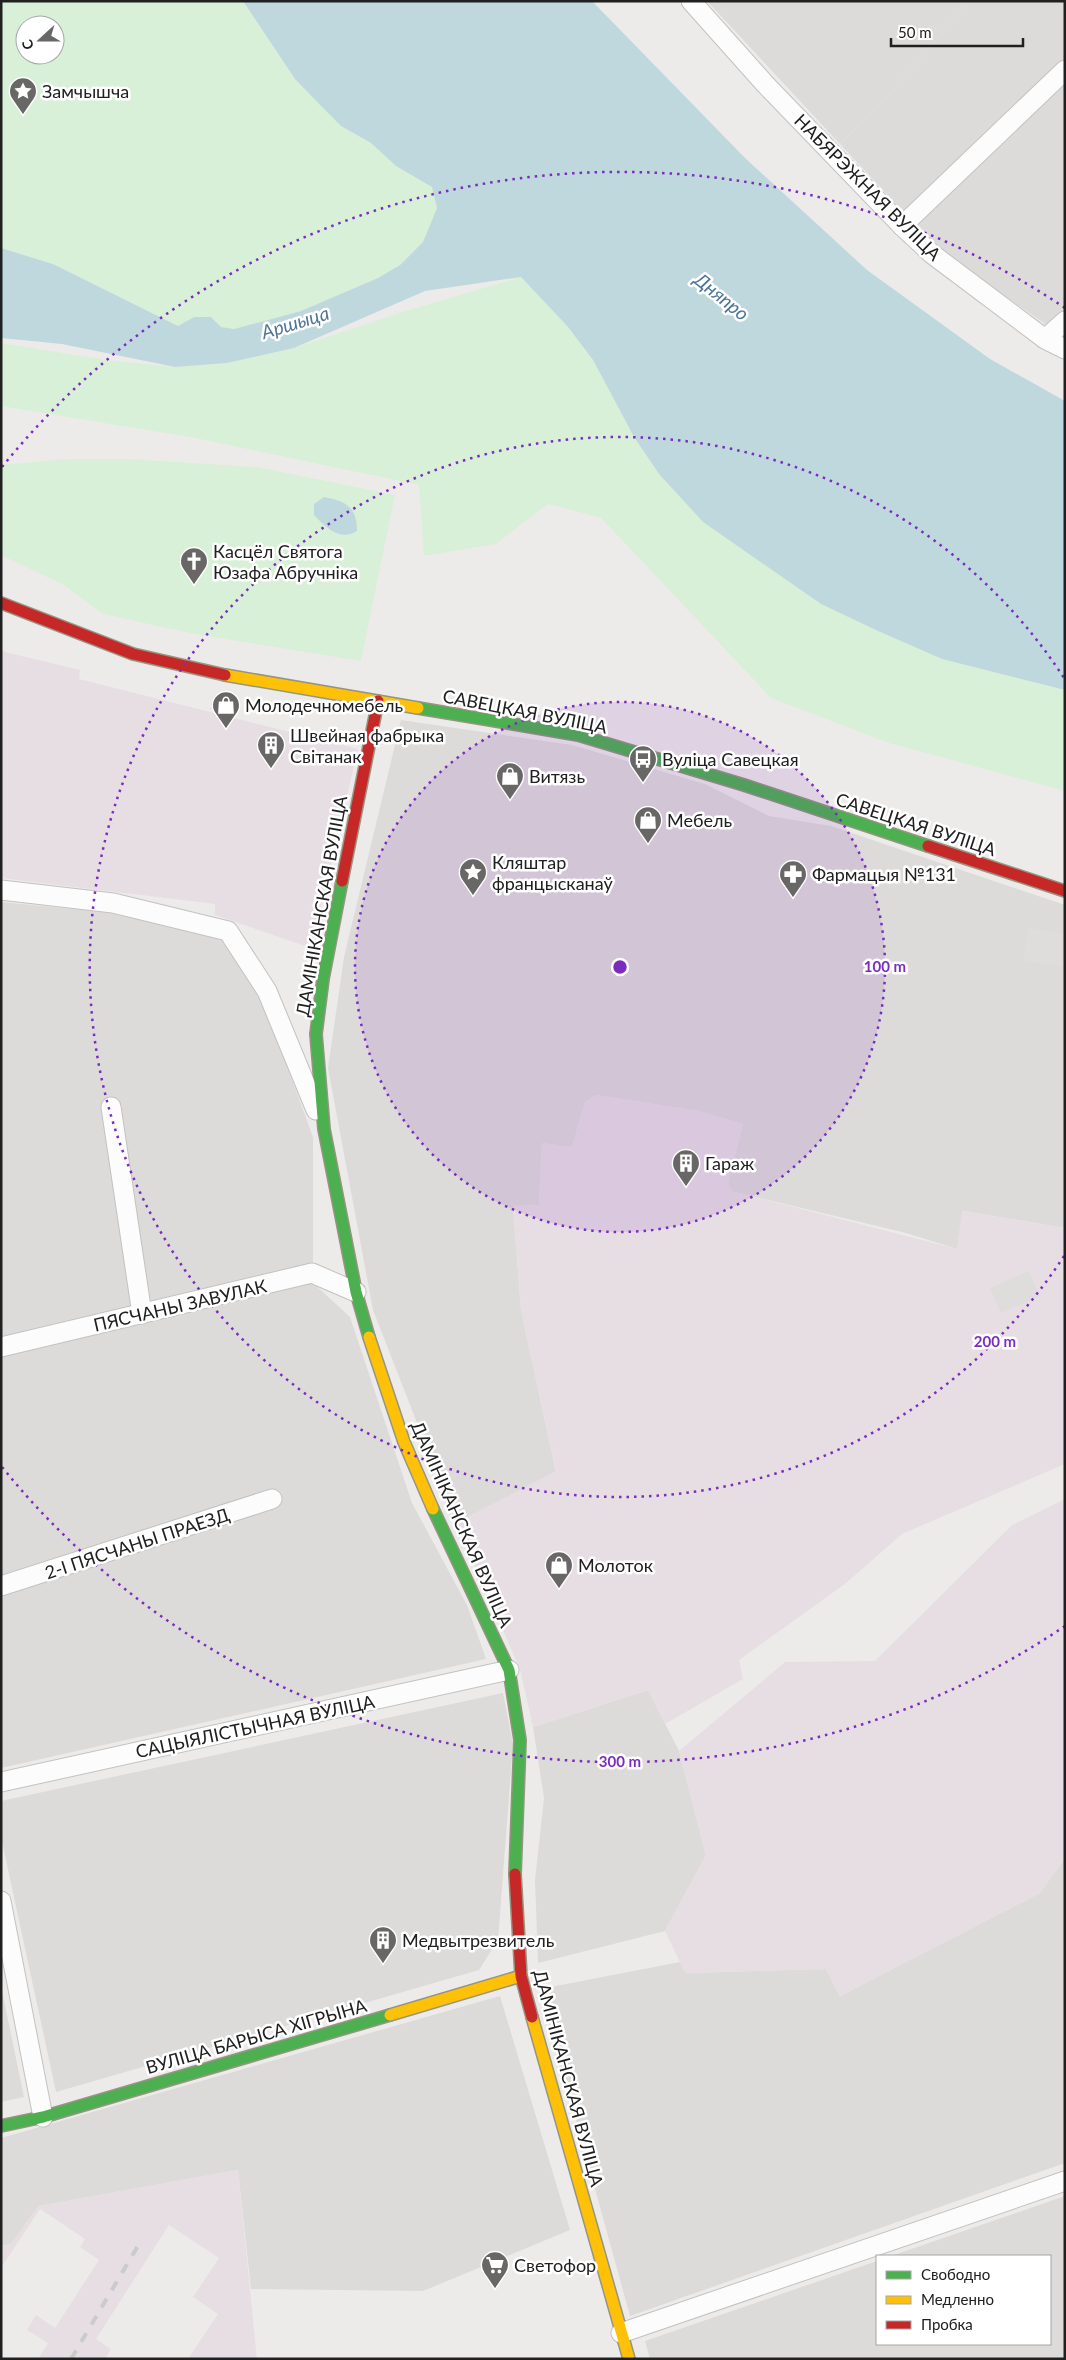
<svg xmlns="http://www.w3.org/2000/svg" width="1066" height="2360" viewBox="0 0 1066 2360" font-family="Lato,sans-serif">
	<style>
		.residential { fill: #dddbda }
		.industrial { fill: #e6dee3 }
		.religious { fill: #dcdbda }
		.park { fill: #d9f0d8; fill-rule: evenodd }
		.parking { fill: #dedddc }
		.water { fill: #bfd8de }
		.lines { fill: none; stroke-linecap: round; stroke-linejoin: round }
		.street-casing { stroke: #c3c2c1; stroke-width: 21 }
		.fast-casing { stroke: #959582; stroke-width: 14 }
		.slow-casing { stroke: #959582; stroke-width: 14 }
		.jam-casing { stroke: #959582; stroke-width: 14 }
		.street { stroke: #fcfcfc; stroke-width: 19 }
		.fast { stroke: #4caf50; stroke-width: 11 }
		.slow { stroke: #ffc107; stroke-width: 11 }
		.jam { stroke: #c62828; stroke-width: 11 }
		.rail { stroke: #cbcbca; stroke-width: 4; stroke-dasharray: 10 10; stroke-linecap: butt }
		.ring { fill: none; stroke: #7b2cbf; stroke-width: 2.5; stroke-dasharray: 2.5 5 }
		.labels { text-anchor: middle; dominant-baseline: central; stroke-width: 5; stroke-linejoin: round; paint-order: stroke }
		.poi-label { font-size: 18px; fill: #202020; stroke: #fff; text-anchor: start }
		.street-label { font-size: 18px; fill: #202020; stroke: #fff }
		.water-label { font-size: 19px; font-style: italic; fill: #4d7698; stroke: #fff }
		.centre { fill: #7b2cbf; stroke: #fff; stroke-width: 2.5 }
		.ring-label { font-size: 15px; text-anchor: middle; font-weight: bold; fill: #7b2cbf; stroke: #fff; stroke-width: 5; stroke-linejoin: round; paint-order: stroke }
	</style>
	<rect width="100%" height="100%" fill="#edebe9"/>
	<g class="residential">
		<polygon points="969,1 1065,1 1065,338 937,248 840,144 886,99"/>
		<polygon points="401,720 572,745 705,784 769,816 831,826 1065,905 1065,1228 963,1211 957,1249 906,1233 731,1191 728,1182 743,1124 699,1111 596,1095 585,1102 572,1147 542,1143 539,1205 513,1206 521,1310 556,1472 456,1523 373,1310 328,1068 344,957"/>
		<polygon points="1,902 104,912 225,939 261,995 313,1137 313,1268 1,1338"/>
		<polygon points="312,1282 350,1317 412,1503 467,1605 486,1659 1,1768 1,1591 280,1502 278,1490 1,1575 1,1353"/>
		<polygon points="648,1690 679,1751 706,1855 665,1931 538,1963 535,1880 544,1798 533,1727"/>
		<polygon points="503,1693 513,1744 498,1940 479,1970 56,2092 1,1837 1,1801"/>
		<polygon points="1065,1858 1065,2163 630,2316 540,1989 680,1962 686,1973 826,1969 840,1996 1040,1893"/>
		<polygon points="1,1986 24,2097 1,2102"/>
		<polygon points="500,1996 570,2230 423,2291 251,2289 238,2170 39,2206 11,2244 1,2246 1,2138"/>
		<polygon points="1065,2196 1065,2359 650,2359 645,2341 877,2261 877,2344 1050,2344 1050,2256 891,2256"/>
	</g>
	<g class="industrial">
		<polygon points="1,651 80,670 79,679 358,749 311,948 215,915 215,904 1,878"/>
		<polygon points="596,1095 699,1111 743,1124 728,1182 732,1191 957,1249 962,1211 1065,1228 1065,1464 902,1534 845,1584 739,1660 743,1679 665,1724 648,1690 533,1727 520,1669 456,1523 556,1471 521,1310 513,1206 539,1205 542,1143 572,1147 585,1102"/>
		<polygon points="1065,1499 1065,1858 1040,1893 840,1996 826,1969 685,1973 665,1931 706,1855 679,1751 785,1662 875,1661 1012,1525"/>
		<polygon points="238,2170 257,2359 188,2359 218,2314 193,2297 219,2258 169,2225 96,2339 111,2349 105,2359 38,2359 48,2343 27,2330 36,2315 55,2328 99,2260 80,2247 85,2239 40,2209 1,2268 1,2246 11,2244 38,2206"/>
	</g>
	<polygon class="religious" points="707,1 969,1 886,99 840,144"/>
	<g class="park">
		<path d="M 1,1 L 243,1 L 295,79 L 320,105 L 341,126 L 371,143 L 396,166 L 433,187 L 437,208 L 423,242 L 400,265 L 378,278 L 301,311 L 234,329 L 221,327 L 194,317 L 178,326 L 53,264 L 1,248 ZM 25,25 L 55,25 L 55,55 L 25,55 Z"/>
		<polygon points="521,277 568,327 593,360 634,437 659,474 703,522 821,604 878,631 942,659 1065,690 1065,791 889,743 771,698 601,518 548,504 496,544 424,556 419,485 195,438 1,406 1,343 107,360 175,367 226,363 294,348 402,312"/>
		<polygon points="66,459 130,459 258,467 395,495 361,661 194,634 103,614 62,584 1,555 1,465"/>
	</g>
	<g class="parking">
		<polygon points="1028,928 1065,934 1065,966 1023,961"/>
		<polygon points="1029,1271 1040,1296 1001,1313 990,1288"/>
	</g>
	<g class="water">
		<polygon points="243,1 592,1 745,158 867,270 990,359 1065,401 1065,690 942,659 878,631 821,604 703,522 659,474 634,437 593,360 568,327 521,277 425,291 294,348 227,363 175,367 62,344 1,338 1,248 53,264 178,326 194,317 211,317 221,327 234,329 301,311 378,278 400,265 423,242 437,208 432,187 396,166 371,143 341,126 320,105 295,79"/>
		<path d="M 324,497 C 346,501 357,507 357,531 C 339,542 326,527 314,515 L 314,504 Z"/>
	</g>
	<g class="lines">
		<g class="street-casing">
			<g id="street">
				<polyline points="691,1 765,84 902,226 932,254 1045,339 1065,349"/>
				<polyline points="902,226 1065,70"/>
				<polyline points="1045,339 1065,321"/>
				<polyline points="1,890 113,903 228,931 267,991 316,1110"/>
				<polyline points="111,1107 142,1314"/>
				<polyline points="1,1347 312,1273 356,1292"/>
				<polyline points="1,1586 272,1499"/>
				<polyline points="1,1782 509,1670"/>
				<polyline points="1,1901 43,2117"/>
				<polyline points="621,2333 1065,2181"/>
			</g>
		</g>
		<g class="fast-casing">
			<g id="fast">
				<polyline points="418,708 578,735 744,785 928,846"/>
				<polyline points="342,881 323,979 316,1034 324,1129 356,1292 369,1337"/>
				<polyline points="433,1509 509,1670 520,1740 515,1874"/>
				<polyline points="1,2126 43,2117 390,2015"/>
			</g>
		</g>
		<g class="slow-casing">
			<g id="slow">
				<polyline points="225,675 418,708"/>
				<polyline points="369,1337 404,1442 433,1509"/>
				<polyline points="390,2015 521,1976"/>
				<polyline points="532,2017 629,2359"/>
			</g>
		</g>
		<g class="jam-casing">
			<g id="jam">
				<polyline points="1,603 133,654 225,675"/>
				<polyline points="928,846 1065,891"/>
				<polyline points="342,881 378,701"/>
				<polyline points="515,1874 521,1976 532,2017"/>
			</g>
		</g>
		<use href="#street" class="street"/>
		<use href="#fast" class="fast"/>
		<use href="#slow" class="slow"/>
		<use href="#jam" class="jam"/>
		<polyline class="rail" points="71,2359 142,2239"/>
	</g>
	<circle cx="620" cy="967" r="265" fill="#7b2cbf" fill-opacity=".12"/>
	<g class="ring">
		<circle cx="620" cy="967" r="265"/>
		<path d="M1064 1256A530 530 0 1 1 1064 678"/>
		<path d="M1065 1626A795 795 0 0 1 2 1467M2 467A795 795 0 0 1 1065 308"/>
	</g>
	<defs>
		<g id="sight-pin" transform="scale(1.4375)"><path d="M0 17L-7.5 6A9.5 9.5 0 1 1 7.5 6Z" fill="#686766" stroke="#fff"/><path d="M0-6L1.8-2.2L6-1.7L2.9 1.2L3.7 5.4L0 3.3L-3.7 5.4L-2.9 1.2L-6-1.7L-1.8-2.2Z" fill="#fff"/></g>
		<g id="church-pin" transform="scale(1.4375)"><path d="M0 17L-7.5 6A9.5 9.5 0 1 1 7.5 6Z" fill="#686766" stroke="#fff"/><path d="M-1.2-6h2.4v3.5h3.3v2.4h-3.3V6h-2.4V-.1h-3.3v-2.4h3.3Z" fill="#fff"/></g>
		<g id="shop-pin" transform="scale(1.4375)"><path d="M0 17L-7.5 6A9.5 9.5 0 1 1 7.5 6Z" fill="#686766" stroke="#fff"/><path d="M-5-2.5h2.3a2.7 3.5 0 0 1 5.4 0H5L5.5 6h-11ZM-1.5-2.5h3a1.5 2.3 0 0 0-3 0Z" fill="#fff"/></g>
		<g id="building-pin" transform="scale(1.4375)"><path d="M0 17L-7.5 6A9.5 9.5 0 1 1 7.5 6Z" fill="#686766" stroke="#fff"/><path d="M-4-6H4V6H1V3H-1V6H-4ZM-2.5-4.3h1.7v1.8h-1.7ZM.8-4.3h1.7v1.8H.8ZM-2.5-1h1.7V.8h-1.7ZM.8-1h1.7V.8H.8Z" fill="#fff"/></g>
		<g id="bus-pin" transform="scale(1.4375)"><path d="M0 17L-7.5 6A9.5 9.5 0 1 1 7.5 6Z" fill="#686766" stroke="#fff"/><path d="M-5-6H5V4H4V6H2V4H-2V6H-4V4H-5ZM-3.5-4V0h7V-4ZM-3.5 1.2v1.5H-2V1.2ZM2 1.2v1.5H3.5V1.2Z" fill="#fff"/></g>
		<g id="pharmacy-pin" transform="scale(1.4375)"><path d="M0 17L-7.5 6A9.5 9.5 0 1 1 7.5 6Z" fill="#686766" stroke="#fff"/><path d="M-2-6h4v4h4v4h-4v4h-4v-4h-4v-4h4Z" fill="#fff"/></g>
		<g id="supermarket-pin" transform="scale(1.4375)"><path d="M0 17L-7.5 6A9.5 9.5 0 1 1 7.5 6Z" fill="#686766" stroke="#fff"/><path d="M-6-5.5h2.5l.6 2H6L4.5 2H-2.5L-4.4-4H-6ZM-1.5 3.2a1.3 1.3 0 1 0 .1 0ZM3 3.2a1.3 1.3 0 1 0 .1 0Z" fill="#fff"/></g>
	</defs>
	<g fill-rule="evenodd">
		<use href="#sight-pin" x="23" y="91"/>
		<use href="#church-pin" x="194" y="561"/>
		<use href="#shop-pin" x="226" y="705"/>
		<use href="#building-pin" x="271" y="745"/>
		<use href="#bus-pin" x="643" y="759"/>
		<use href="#shop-pin" x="510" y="776"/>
		<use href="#shop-pin" x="648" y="820"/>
		<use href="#sight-pin" x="473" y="872"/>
		<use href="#pharmacy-pin" x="793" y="874"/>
		<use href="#building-pin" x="686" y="1163"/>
		<use href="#shop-pin" x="559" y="1565"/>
		<use href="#building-pin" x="383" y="1940"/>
		<use href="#supermarket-pin" x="495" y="2265"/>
	</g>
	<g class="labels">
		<g class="poi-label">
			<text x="42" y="91">Замчышча</text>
			<text x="213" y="551">Касцёл Святога<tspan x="213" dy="21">Юзафа Абручніка</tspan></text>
			<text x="245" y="705">Молодечномебель</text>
			<text x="290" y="735">Швейная фабрыка<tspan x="290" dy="21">Світанак</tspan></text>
			<text x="662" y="759">Вуліца Савецкая</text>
			<text x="529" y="776">Витязь</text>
			<text x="667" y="820">Мебель</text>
			<text x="492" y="862">Кляштар<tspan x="492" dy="21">францысканаў</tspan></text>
			<text x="812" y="874">Фармацыя №131</text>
			<text x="705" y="1163">Гараж</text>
			<text x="578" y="1565">Молоток</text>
			<text x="402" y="1940">Медвытрезвитель</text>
			<text x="514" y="2265">Светофор</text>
		</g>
		<g class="street-label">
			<text transform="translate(868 187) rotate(45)">НАБЯРЭЖНАЯ ВУЛІЦА</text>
			<text transform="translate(525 711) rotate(11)">САВЕЦКАЯ ВУЛІЦА</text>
			<text transform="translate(916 824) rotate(18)">САВЕЦКАЯ ВУЛІЦА</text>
			<text transform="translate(321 906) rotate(-80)">ДАМІНІКАНСКАЯ ВУЛІЦА</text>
			<text transform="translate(180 1305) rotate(-13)">ПЯСЧАНЫ ЗАВУЛАК</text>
			<text transform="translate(462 1524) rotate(66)">ДАМІНІКАНСКАЯ ВУЛІЦА</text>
			<text transform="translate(137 1543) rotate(-18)">2-І ПЯСЧАНЫ ПРАЕЗД</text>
			<text transform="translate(255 1726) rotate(-12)">САЦЫЯЛІСТЫЧНАЯ ВУЛІЦА</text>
			<text transform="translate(256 2036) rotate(-16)">ВУЛІЦА БАРЫСА ХІГРЫНА</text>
			<text transform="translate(569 2078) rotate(75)">ДАМІНІКАНСКАЯ ВУЛІЦА</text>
		</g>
		<g class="water-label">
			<text transform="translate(722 296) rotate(39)">Дняпро</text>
			<text transform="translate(295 322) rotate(-17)">Аршыца</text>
		</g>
	</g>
	<circle cx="620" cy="967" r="8" class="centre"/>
	<g class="ring-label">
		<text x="885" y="972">100 m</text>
		<text x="995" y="1347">200 m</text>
		<text x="620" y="1767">300 m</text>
	</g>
	<rect width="1066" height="2360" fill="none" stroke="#202020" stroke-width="5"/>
	<rect x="876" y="2255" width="175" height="90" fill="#ffffff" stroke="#a6a6a6"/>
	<rect x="886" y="2271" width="25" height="8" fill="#4caf50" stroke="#a6a6a6"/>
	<text x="921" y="2280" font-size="15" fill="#202020">Свободно</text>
	<rect x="886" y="2296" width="25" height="8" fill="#ffc107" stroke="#a6a6a6"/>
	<text x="921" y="2305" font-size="15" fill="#202020">Медленно</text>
	<rect x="886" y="2321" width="25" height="8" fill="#c62828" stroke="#a6a6a6"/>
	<text x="921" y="2330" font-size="15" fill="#202020">Пробка</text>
	<g transform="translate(40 40) rotate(249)"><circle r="24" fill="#ffffff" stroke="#a6a6a6"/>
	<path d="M0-4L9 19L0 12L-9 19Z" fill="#686766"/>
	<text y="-8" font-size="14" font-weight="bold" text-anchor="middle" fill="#202020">С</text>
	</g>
	<path d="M891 38v8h132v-8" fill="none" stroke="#202020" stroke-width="2.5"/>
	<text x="898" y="38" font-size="15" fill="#202020" stroke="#ffffff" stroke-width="4" paint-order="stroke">50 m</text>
</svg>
